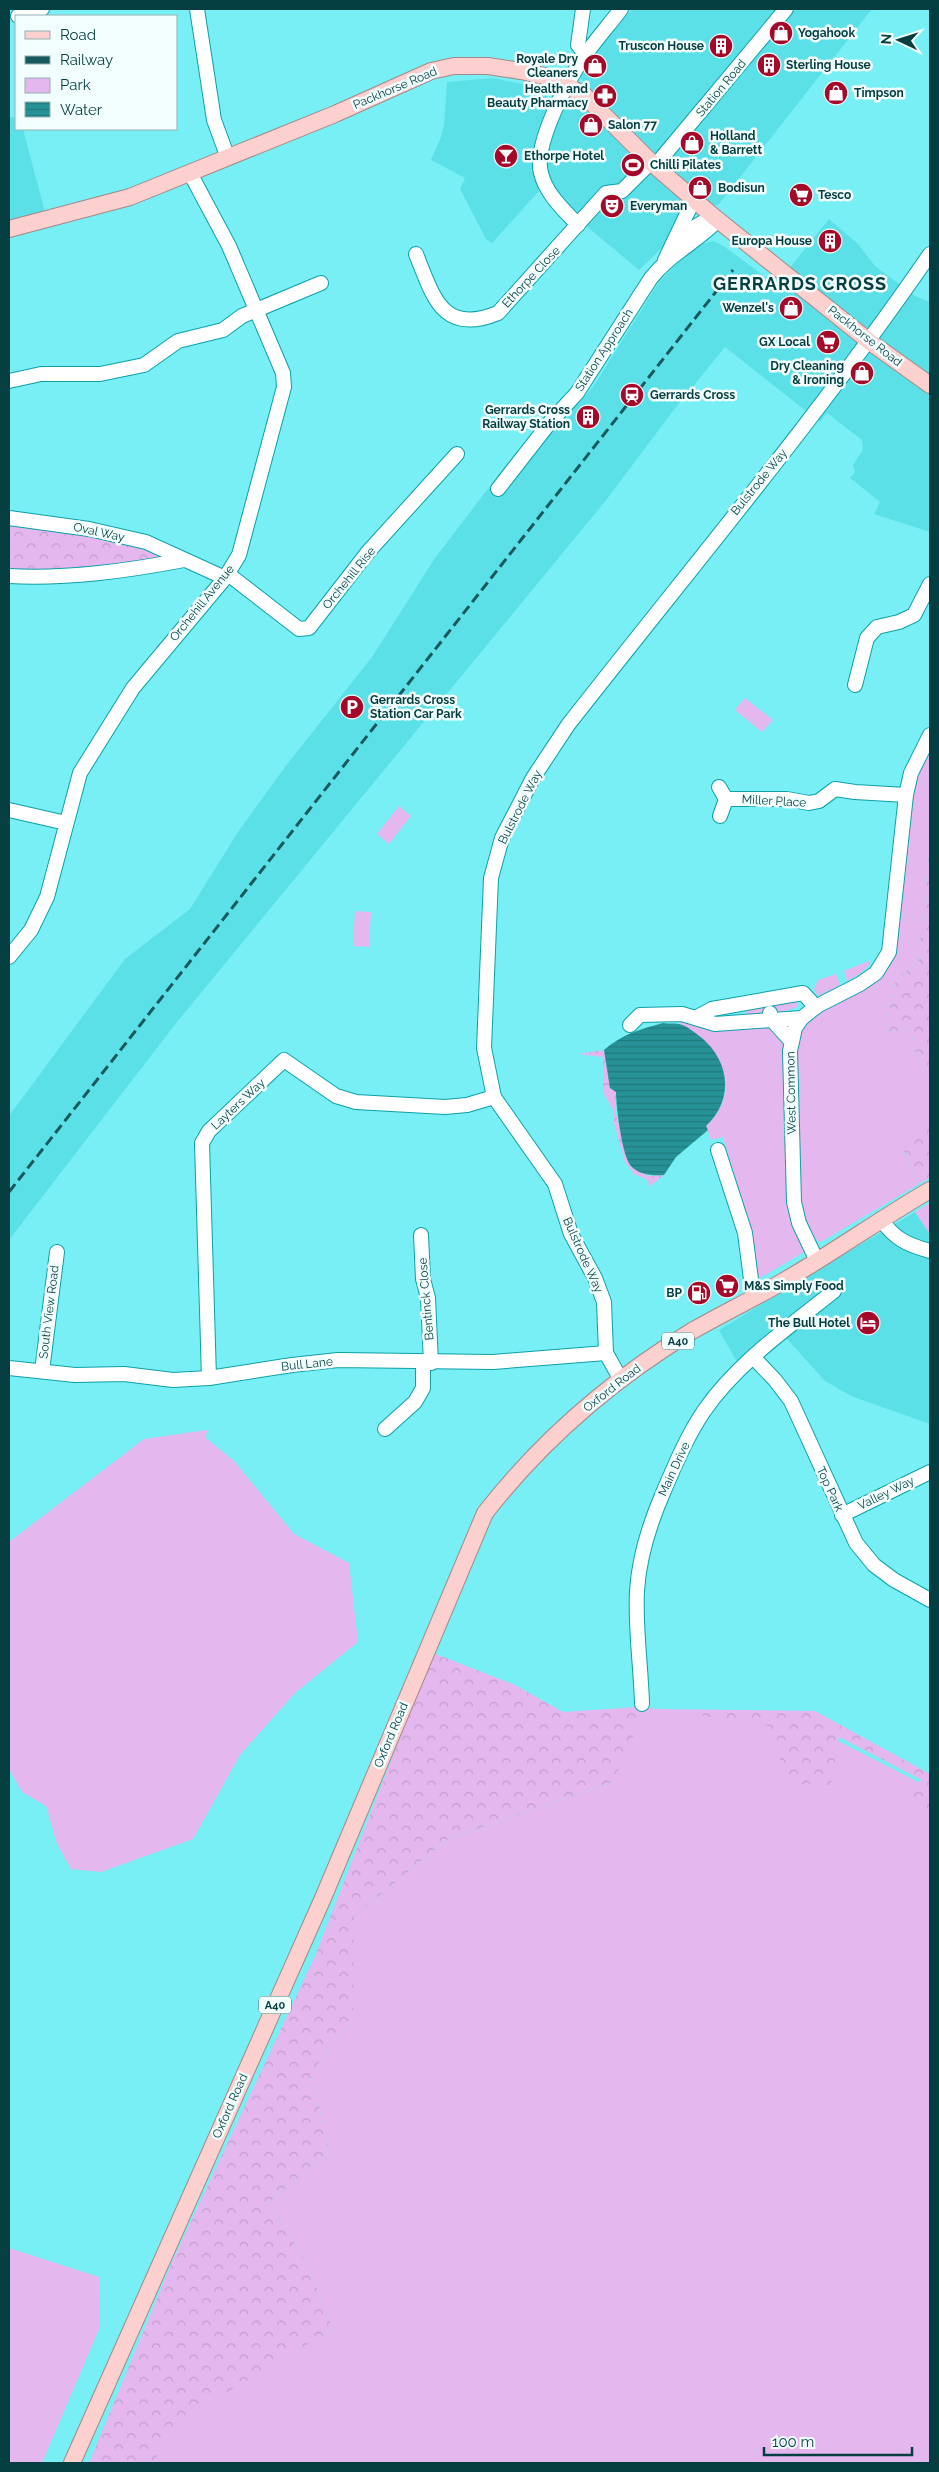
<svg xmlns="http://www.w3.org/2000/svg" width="939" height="2472" viewBox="0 0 939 2472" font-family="Raleway,sans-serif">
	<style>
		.built { fill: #5ce0e8 }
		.green { fill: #e4b7ee }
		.forest { fill: url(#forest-crowns) }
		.water { fill: url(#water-rules) }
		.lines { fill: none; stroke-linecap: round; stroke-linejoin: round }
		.minor-casing { stroke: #0da0a7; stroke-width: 16 }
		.major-casing { stroke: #a38988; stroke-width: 18 }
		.minor { stroke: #fff; stroke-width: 14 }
		.major { stroke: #fbd0cf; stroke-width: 16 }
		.rail { stroke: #17595c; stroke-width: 3; stroke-dasharray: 10 5; stroke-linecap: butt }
		.labels { text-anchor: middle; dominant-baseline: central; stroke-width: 5; stroke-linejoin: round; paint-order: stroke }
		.shield { fill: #f2fdfd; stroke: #4c7779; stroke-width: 1 }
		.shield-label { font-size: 11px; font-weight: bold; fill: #053e40 }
		.poi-label { font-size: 12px; font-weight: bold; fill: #053e40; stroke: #f2fdfd; text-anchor: start }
		.street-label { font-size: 12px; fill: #053e40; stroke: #f2fdfd }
		.district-label { font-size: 18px; font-weight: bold; letter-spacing: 1px; fill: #053e40; stroke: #f2fdfd }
	</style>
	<defs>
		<pattern id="forest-crowns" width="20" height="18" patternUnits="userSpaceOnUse" patternTransform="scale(1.25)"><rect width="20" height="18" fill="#e4b7ee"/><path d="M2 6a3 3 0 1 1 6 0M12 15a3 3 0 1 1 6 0" fill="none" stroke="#c29ecd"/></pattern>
		<pattern id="water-rules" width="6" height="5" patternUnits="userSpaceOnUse" patternTransform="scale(1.25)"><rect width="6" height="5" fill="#269297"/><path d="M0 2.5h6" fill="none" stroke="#1f797d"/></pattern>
	</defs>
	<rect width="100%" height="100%" fill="#78eff5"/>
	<g class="built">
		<polygon points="632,9 872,9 719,204 713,206 709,205 594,95 578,75"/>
		<polygon points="493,78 543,88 551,104 532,155 534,174 540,190 492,243 486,239 460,189 465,178 431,160 441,137 444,125 447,82"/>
		<polygon points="573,95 683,202 681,221 668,242 639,270 585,225 548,181 543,156 566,97"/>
		<polygon points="9,117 16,118 16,129 23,129 45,212 9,222"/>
		<polygon points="829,219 858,244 875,266 915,296 930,302 930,532 874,514 880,502 850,478 855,472 853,465 863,450 862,440 827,413 820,422 725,347 673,411 607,499 177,1022 9,1240 9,1116 125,959 190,909 238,832 285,767 372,657 435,558 516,452 567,397 580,402 593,387 659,282 684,257 702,244 713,241 725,247 776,285 790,282 789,269"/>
		<polygon points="915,1212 930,1234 930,1424 851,1396 825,1381 778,1329 738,1364 719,1330"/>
	</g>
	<g class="green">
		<polygon points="745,698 773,720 762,732 735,710"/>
		<path d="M 930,743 L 930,844 L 918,964 L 896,979 L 885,1032 L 911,1030 L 915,1051 L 930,1073 L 930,1120 L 904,1152 L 919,1184 L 821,1242 C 789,1229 799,1139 799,1109 L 793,1097 L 797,1035 L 806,1021 L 884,968 L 915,777 Z"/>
		<polygon points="399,806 411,816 389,844 377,834"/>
		<polygon points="355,911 371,912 369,947 353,946"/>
		<polygon points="869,961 870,964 861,973 847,981 844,971"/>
		<polygon points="836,974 840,985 818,996 814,989 818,980"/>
		<polygon points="797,999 797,1007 776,1014 770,1007"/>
		<polygon points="764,1005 767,1015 745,1016 745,1008"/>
		<path d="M 681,1019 L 769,1024 L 786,1045 L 791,1199 L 806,1251 L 755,1281 L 751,1229 L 723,1137 L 711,1140 L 706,1126 C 744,1091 721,1044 680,1024 Z"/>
		<polygon points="930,1203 930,1234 915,1212"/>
		<polygon points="207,1430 206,1438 234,1461 294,1534 349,1563 358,1642 295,1693 240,1755 193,1839 101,1872 71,1869 57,1844 46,1806 22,1792 9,1769 9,1542 144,1439"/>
		<polygon points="638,1707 801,1722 930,1788 930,2463 153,2463 177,2422 333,2329 308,2266 270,2202 329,2150 311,2072 353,2021 354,1916 448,1839 613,1782"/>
		<polygon points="9,2248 99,2277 100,2327 42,2463 9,2463"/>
	</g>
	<g class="forest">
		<polygon points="9,524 67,529 160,552 163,556 162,558 69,570 9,571"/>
		<polygon points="930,844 930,1073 915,1051 911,1030 885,1032 896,979 918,964"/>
		<polygon points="604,1050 610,1088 616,1092 616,1114 631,1167 649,1176 664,1175 649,1187 648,1180 634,1174 625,1162 614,1123 613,1110 603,1092 603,1057 578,1054"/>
		<polygon points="930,1120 930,1178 919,1184 904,1151"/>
		<polygon points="433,1653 515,1685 563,1712 638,1707 633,1738 613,1782 448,1839 354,1916 353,2021 311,2072 329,2150 270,2202 308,2266 333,2329 178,2422 153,2463 89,2463 173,2260 315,1956"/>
		<polygon points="657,1709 815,1711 930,1774 930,1811 902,1794 922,1780 839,1737 831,1786 788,1783 769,1726"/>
	</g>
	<path class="water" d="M 663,1023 C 668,1024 674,1023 679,1024 C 688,1026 695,1033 702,1038 C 730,1062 734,1100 706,1126 L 708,1130 L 676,1157 L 664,1175 C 653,1176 639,1175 631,1166 C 622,1156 616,1106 616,1092 L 610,1088 L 604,1050 C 622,1034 641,1029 663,1023 Z"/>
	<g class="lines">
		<g class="minor-casing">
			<g id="minor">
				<polyline points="197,9 214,120 228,158"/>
				<polyline points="583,9 578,45 585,54"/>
				<polyline points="18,16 42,9"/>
				<polyline points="655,166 786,9"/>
				<path d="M 578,225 C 563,209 546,194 541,173 C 533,145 569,77 586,54 C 597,38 610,24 621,9"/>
				<polyline points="678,245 690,230 713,216"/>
				<path d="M 416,254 C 433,296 442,336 498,313 L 606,193 L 622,191 L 651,162"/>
				<polyline points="665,260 694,199"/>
				<polyline points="9,381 41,374 100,374 144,365 178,341 223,330 242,316 321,283"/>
				<path d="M 498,489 L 551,421 L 577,393 L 651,278 C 671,253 697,242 718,220"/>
				<polyline points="9,518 89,529 146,542 225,578"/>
				<polyline points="228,574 299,629 309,628 368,552 457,454"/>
				<path d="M 9,576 C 68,579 126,571 184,560"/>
				<polyline points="855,685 867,638 877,627 899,622 914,615 930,584"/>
				<polyline points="719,787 726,799"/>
				<polyline points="9,810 66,823"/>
				<polyline points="720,816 726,799 787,799 809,803 819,801 835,789 855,792 906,795"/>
				<polyline points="9,957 31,930 47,897 80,773 133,688 225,578 239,555 284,387 283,373 229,246 190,173"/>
				<polyline points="770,1013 772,1020 802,1018"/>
				<polyline points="697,1017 712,1009 803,993 816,1007"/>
				<polyline points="630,1025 640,1015 682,1014 715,1024 772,1020 791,1041"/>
				<polyline points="718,1150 745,1233 752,1287 757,1296"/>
				<path d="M 881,1219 C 894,1239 908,1245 930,1251"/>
				<polyline points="421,1235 423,1279 428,1298 431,1363"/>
				<polyline points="817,1261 799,1223 794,1202 790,1051 795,1028 802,1018 817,1006 860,984 876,973 889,952 906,795 911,773 930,735"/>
				<polyline points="753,1357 775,1380 791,1401 856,1543 874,1565 894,1580 930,1600"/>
				<polyline points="9,1368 75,1375 124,1374 173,1380 209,1378 292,1365 338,1360 493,1362 606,1353"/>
				<polyline points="42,1371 57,1252"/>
				<polyline points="209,1378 202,1143 209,1131 284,1060 336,1096 356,1102 445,1107 467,1105 494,1097"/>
				<path d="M 621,1380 L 606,1353 L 604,1302 L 595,1278 L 571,1234 L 555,1184 L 494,1097 L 484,1048 L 491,878 L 502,838 L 533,778 L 568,725 C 690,569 818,417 930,254"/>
				<polyline points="385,1429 415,1402 423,1388 423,1363"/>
				<polyline points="842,1515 930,1472"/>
				<path d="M 642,1704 C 641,1667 635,1627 637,1591 C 639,1557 650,1523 663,1493 C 675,1465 687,1436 704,1411 C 737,1363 789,1327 834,1291"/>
			</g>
		</g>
		<g class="major-casing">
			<g id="major">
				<polyline points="9,229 130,197 335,114 431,71 454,66 488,66 521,71 553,78 584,95 655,166 713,216 870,342 930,385"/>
				<path d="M 72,2463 L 323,1898 L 485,1513 C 542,1440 613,1379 692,1331 C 722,1314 753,1299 782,1282 C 833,1253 880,1219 930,1190"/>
			</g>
		</g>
		<use href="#minor" class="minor"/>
		<use href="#major" class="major"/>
		<polyline class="rail" points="9,1192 733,270"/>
	</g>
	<defs>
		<g id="shop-disc" transform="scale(1.25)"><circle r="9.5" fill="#a5092a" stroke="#f2fdfd"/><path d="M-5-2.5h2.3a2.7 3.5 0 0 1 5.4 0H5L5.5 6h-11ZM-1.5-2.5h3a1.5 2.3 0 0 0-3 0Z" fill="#fff"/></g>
		<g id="building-disc" transform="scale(1.25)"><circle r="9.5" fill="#a5092a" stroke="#f2fdfd"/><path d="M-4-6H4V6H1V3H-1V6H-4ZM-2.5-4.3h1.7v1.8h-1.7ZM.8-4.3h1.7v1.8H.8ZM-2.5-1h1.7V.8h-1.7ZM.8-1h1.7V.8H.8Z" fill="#fff"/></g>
		<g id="pharmacy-disc" transform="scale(1.25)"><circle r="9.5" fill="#a5092a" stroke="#f2fdfd"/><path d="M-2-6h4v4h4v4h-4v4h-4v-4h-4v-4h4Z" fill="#fff"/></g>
		<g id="bar-disc" transform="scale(1.25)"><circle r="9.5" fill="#a5092a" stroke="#f2fdfd"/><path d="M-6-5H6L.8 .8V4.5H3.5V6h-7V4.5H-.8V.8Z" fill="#fff"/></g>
		<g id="stadium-disc" transform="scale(1.25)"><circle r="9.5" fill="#a5092a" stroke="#f2fdfd"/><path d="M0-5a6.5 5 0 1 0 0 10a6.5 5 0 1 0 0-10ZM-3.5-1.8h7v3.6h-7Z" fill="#fff"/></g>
		<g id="supermarket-disc" transform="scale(1.25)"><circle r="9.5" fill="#a5092a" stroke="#f2fdfd"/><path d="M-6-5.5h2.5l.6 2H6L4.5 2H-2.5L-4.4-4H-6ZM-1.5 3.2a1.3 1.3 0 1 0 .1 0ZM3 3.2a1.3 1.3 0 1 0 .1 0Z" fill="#fff"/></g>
		<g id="theatre-disc" transform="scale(1.25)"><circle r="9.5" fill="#a5092a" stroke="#f2fdfd"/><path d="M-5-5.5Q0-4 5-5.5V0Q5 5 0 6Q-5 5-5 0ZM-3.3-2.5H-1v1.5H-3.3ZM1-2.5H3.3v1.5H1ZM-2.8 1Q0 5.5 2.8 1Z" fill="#fff"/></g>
		<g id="station-disc" transform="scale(1.25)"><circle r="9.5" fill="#a5092a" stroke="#f2fdfd"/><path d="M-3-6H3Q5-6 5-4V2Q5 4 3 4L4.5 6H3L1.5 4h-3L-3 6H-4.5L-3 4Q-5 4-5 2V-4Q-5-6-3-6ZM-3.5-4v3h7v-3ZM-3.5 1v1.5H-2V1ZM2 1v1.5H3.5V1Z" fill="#fff"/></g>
		<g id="parking-disc" transform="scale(1.25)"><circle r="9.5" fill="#a5092a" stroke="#f2fdfd"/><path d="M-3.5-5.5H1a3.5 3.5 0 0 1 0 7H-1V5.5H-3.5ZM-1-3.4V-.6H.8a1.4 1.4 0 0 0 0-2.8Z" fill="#fff"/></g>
		<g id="fuel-disc" transform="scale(1.25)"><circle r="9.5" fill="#a5092a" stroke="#f2fdfd"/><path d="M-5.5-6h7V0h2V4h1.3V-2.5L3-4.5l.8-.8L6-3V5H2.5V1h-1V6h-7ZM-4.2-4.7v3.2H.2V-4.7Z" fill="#fff"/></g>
		<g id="hotel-disc" transform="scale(1.25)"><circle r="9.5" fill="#a5092a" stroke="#f2fdfd"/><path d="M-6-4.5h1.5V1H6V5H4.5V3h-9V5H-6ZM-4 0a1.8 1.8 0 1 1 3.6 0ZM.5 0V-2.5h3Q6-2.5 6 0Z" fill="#fff"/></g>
	</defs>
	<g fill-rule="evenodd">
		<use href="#shop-disc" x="781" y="33"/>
		<use href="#building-disc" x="721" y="46"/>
		<use href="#building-disc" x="769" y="65"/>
		<use href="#shop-disc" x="595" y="66"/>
		<use href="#shop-disc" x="836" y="93"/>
		<use href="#pharmacy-disc" x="605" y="96"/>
		<use href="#shop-disc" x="591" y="125"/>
		<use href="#shop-disc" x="692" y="143"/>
		<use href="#bar-disc" x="506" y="156"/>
		<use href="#stadium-disc" x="633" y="165"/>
		<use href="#shop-disc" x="700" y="188"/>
		<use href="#supermarket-disc" x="801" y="195"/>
		<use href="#theatre-disc" x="612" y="206"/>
		<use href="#building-disc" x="830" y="241"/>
		<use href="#shop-disc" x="791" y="308"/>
		<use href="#supermarket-disc" x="828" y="342"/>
		<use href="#shop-disc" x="862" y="373"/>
		<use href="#station-disc" x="632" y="395"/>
		<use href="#building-disc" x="588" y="417"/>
		<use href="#parking-disc" x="352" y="707"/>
		<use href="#supermarket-disc" x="727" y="1286"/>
		<use href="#fuel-disc" x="699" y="1293"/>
		<use href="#hotel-disc" x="868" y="1323"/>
	</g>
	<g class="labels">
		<g class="shield">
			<rect x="662" y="1332.5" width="32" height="17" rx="4"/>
			<rect x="259" y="1996.5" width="32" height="17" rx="4"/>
		</g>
		<g class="shield-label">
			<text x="678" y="1341">A40</text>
			<text x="275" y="2005">A40</text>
		</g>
		<g class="poi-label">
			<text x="798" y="33">Yogahook</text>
			<text x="704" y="46" text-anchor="end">Truscon House</text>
			<text x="578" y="59" text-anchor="end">Royale Dry<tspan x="578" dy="14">Cleaners</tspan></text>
			<text x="786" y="65">Sterling House</text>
			<text x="588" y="89" text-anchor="end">Health and<tspan x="588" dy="14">Beauty Pharmacy</tspan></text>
			<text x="854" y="93">Timpson</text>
			<text x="608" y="125">Salon 77</text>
			<text x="710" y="136">Holland<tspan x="710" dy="14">&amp; Barrett</tspan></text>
			<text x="524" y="156">Ethorpe Hotel</text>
			<text x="650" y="165">Chilli Pilates</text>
			<text x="718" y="188">Bodisun</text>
			<text x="818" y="195">Tesco</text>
			<text x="630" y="206">Everyman</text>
			<text x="812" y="241" text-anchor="end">Europa House</text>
			<text x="774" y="308" text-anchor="end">Wenzel's</text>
			<text x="810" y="342" text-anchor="end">GX Local</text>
			<text x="844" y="366" text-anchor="end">Dry Cleaning<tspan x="844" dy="14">&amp; Ironing</tspan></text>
			<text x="650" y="395">Gerrards Cross</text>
			<text x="570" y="410" text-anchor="end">Gerrards Cross<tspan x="570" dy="14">Railway Station</tspan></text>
			<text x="370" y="700">Gerrards Cross<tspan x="370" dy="14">Station Car Park</tspan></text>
			<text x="744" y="1286">M&amp;S Simply Food</text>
			<text x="682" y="1293" text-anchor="end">BP</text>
			<text x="850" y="1323" text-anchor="end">The Bull Hotel</text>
		</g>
		<g class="street-label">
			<text transform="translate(395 88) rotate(-23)">Packhorse Road</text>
			<text transform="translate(721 88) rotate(-50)">Station Road</text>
			<text transform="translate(531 277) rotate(-47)">Ethorpe Close</text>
			<text transform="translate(865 336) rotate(38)">Packhorse Road</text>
			<text transform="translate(604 350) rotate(-57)">Station Approach</text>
			<text transform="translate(759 482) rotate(-51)">Bulstrode Way</text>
			<text transform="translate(99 532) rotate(12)">Oval Way</text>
			<text transform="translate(349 578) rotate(-51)">Orchehill Rise</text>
			<text transform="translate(202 603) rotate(-51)">Orchehill Avenue</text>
			<text transform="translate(774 801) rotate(3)">Miller Place</text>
			<text transform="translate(520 807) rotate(-63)">Bulstrode Way</text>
			<text transform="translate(791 1093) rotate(-91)">West Common</text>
			<text transform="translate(238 1104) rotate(-43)">Layters Way</text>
			<text transform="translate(583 1255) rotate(66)">Bulstrode Way</text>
			<text transform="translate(426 1299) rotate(-95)">Bentinck Close</text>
			<text transform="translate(49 1312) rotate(-83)">South View Road</text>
			<text transform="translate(307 1364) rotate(-6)">Bull Lane</text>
			<text transform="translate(612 1388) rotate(-38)">Oxford Road</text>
			<text transform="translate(674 1469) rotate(-65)">Main Drive</text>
			<text transform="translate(830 1489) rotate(65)">Top Park</text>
			<text transform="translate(886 1493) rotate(-26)">Valley Way</text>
			<text transform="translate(391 1735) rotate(-67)">Oxford Road</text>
			<text transform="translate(230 2106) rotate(-66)">Oxford Road</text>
		</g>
		<g class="district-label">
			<text x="800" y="283">GERRARDS CROSS</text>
		</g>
	</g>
	<rect width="939" height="2472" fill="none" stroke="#053e40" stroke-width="20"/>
	<rect x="15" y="15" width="162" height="115" fill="#f2fdfd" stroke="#93b1b1"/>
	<rect x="25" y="31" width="25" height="8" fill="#fbd0cf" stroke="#93b1b1"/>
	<text x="60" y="40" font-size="15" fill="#053e40">Road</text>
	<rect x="25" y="56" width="25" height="8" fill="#17595c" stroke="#93b1b1"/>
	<text x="60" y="65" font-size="15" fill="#053e40">Railway</text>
	<rect x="25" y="78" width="25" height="15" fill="#e4b7ee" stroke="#93b1b1"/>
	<text x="60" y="90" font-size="15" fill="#053e40">Park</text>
	<rect x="25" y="102" width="25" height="15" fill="url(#water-rules)" stroke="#93b1b1"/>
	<text x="60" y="115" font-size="15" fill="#053e40">Water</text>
	<g transform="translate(899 40) rotate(274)" stroke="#f2fdfd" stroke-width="4" paint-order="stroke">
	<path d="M0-4L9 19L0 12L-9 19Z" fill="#053e40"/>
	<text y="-8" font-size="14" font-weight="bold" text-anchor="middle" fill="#053e40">N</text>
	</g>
	<path d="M764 2447v8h148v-8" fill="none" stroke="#053e40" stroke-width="2.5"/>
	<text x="772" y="2447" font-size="15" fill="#053e40" stroke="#f2fdfd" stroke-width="4" paint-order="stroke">100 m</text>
</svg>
